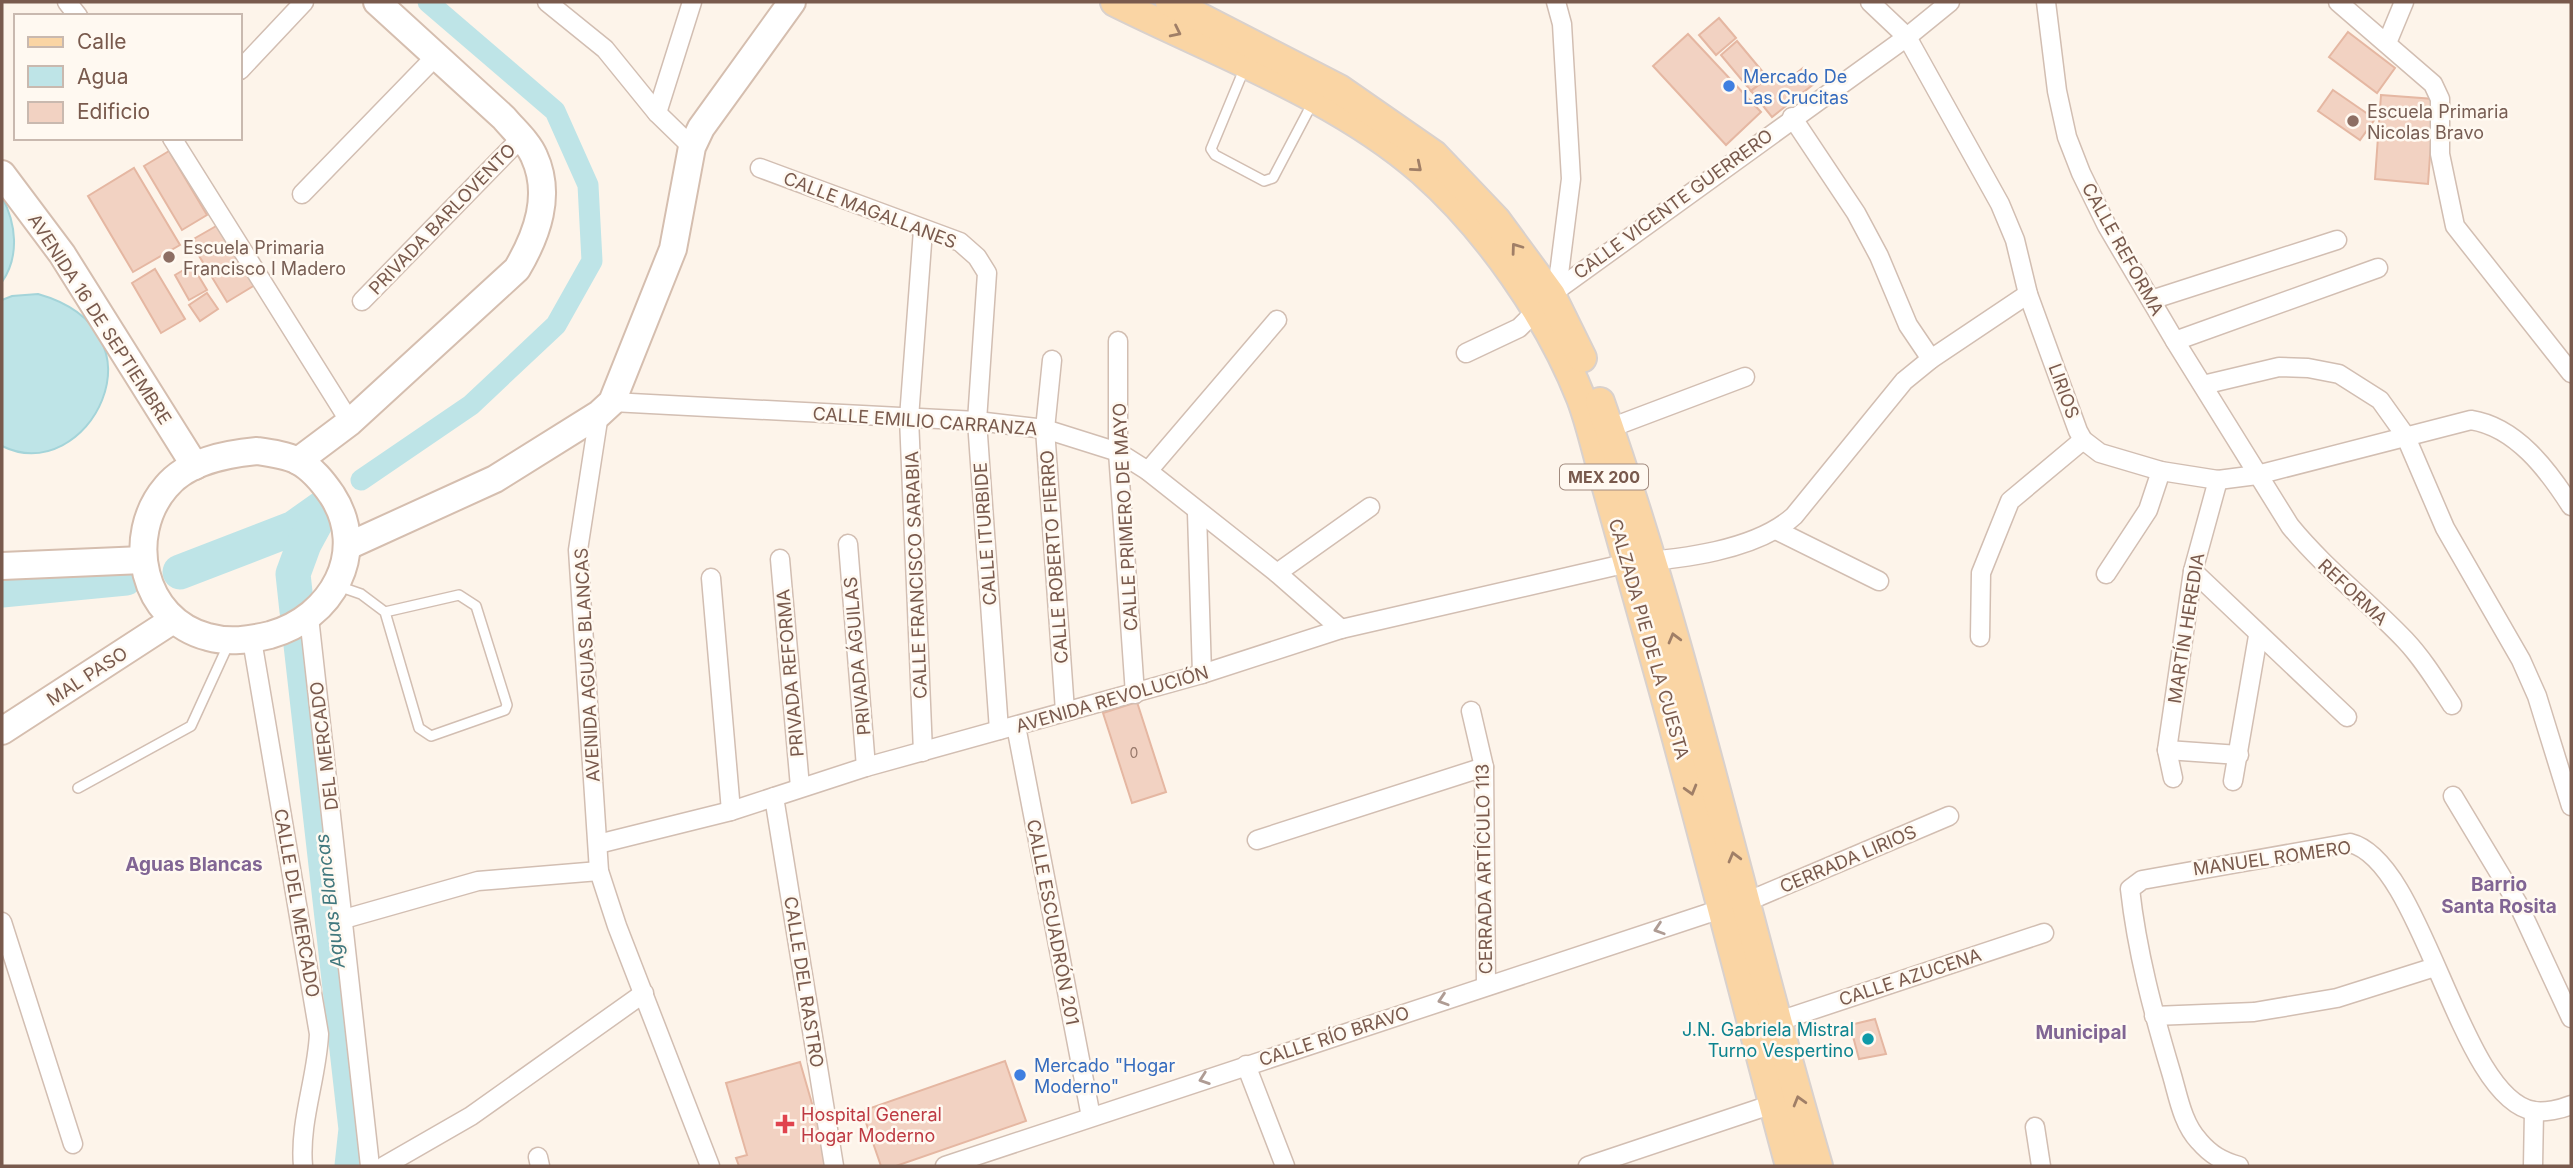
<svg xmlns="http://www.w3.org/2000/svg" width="2573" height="1168" viewBox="0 0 2573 1168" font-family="Inter,sans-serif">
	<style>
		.water { fill: #bee4e7; stroke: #a4d4d9; stroke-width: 2 }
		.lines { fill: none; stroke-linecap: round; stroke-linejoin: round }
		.canal { stroke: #bee4e7; stroke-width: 21 }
		.river { stroke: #bee4e7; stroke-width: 35 }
		.building { fill: #f2d2c2; stroke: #e5b7a2; stroke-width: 2 }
		.lane-casing { stroke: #d2beb2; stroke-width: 12 }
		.street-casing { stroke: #d2beb2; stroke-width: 21 }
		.secondary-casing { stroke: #d5beaf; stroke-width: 30 }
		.primary-casing { stroke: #d9d1cd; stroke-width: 32 }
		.lane { stroke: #fff; stroke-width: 9 }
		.street { stroke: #fff; stroke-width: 18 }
		.secondary { stroke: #fff; stroke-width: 26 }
		.primary { stroke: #fad5a4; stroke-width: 28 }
		.oneway { stroke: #a07f67 }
		.oneway2 { stroke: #af9c94 }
		.shop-dot { fill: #3f7fe0; stroke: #fff9f1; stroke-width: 2.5 }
		.education-dot { fill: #8d6e63; stroke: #fff9f1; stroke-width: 2.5 }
		.culture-dot { fill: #0f9aa8; stroke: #fff9f1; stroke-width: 2.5 }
		.health-dot { fill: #e0444e; stroke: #fff9f1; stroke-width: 2.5 }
		.labels { text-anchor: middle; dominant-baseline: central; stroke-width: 5; stroke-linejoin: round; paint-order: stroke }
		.number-label { font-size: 14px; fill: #97786a }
		.shield { fill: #fff9f1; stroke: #a18a7e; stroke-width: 2 }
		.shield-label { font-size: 16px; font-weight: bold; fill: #795a4d }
		.shop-label { font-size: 18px; fill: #366cbe; stroke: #fff9f1; text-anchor: start }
		.education-label { font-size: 18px; fill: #785e54; stroke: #fff9f1; text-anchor: start }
		.street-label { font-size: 18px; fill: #795a4d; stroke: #fff9f1 }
		.culture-label { font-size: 18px; fill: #0d838f; stroke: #fff9f1; text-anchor: end }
		.health-label { font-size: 18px; fill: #be3a42; stroke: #fff9f1; text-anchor: start }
		.neighbourhood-label { font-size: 19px; font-weight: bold; fill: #816594; stroke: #fff9f1 }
		.water-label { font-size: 19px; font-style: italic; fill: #40777d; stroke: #fff9f1 }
	</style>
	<rect width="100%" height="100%" fill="#fdf4ea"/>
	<g class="water">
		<path d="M 2,197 C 16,223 20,256 2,282 Z"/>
		<path d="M 38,294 C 172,332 87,488 2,446 L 2,300 L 12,296 Z"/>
	</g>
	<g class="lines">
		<polyline class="canal" points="361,480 471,405 556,325 592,261 588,185 555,111 428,2"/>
		<g class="river">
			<polyline points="180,572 294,528 325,506"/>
			<polyline points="2,590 126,578"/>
			<polyline points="297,611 293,574 304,544 323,509"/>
			<polyline points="300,636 356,1129 352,1166"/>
		</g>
	</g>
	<g class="building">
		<polygon points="1719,18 1736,38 1716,55 1699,35"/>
		<polygon points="2348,32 2395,68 2377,93 2329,57"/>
		<polygon points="1688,34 1761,112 1726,145 1653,66"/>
		<polygon points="1737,41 1767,77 1751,91 1721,55"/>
		<polygon points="1803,68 1815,83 1772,117 1751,91 1774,73 1783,84"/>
		<polygon points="2333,90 2375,119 2360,140 2318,111"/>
		<polygon points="2381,95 2434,99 2428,184 2375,179"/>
		<polygon points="169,151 207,215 182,230 144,166"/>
		<polygon points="134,168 180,245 133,272 88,196"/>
		<polygon points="218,225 255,285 227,302 190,241"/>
		<polygon points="192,265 207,290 189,300 175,275"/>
		<polygon points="155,269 185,319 161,333 132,283"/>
		<polygon points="207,293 218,309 200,321 189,305"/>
		<polygon points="1137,702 1166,792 1132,803 1103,713"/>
		<polygon points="1875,1019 1886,1054 1859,1059 1850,1025"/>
		<polygon points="1005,1061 1026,1121 896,1166 881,1166 862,1111"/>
		<polygon points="800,1062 830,1166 739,1166 736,1158 747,1155 726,1083"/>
	</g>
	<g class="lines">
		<g class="lane-casing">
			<g id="lane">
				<polyline points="1245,67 1211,149 1215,155 1264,181 1273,178 1314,100"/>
				<polyline points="338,586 361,594 385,612 419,728 431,736 505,710 507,705 476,606 459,595 385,612"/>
				<polyline points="78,788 191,726 229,643"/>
			</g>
		</g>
		<g class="street-casing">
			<g id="street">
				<polyline points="67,2 78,16"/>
				<polyline points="547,2 605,49 657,113 692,147"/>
				<polyline points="1556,2 1562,24 1571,179 1557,290"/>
				<path d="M 1870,2 L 1907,37 L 2000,204 L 2015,240 L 2028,294 L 2078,431 L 2083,440 L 2100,453 L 2161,471 L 2218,480 L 2257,475 L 2471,420 C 2516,427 2548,470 2571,506"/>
				<path d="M 2046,2 L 2057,91 L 2067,137 L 2081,173 L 2107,226 L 2175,341 L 2290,526 C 2325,569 2367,600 2405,640 C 2423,659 2437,682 2452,705"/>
				<polyline points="2338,2 2433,84 2440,99 2440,154 2455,226 2571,373"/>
				<polyline points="2387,43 2404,2"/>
				<polyline points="240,70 304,2"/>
				<polyline points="657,113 692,2"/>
				<polyline points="1792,117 1856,213 1879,256 1908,325 1931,359"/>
				<polyline points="172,138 350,422"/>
				<polyline points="760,168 960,242 977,257 987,273 977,421 999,730"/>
				<polyline points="302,194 437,55"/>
				<polyline points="2151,300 2337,240"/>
				<polyline points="362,301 521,138"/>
				<polyline points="1118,341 1118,452 1135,694"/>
				<polyline points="2175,341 2378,268"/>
				<polyline points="1466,353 1519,328 1557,290 1907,37 1950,2"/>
				<polyline points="1052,360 1045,429 1065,711"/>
				<polyline points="2203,385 2279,367 2308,368 2339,374 2380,400 2405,435 2445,528 2521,660 2537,696 2571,806"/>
				<polyline points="612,402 977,421 1045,429 1118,452 1148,471 1277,573 1341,629"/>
				<polyline points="599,414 578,550 599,871 617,926 710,1166"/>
				<polyline points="1610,428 1745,377"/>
				<polyline points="1148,471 1277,320"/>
				<polyline points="1197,513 1202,674"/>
				<polyline points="1778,531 1879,581"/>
				<polyline points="848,544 866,767"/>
				<polyline points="780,559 800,787"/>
				<polyline points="2193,571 2347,717"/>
				<polyline points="1277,573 1370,507"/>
				<polyline points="2106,574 2148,510 2161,471"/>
				<polyline points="711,578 731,811"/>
				<polyline points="309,617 370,1166"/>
				<polyline points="1980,637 1981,573 2010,501 2083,440"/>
				<path d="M 252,640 L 319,1034 C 317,1078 299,1122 303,1166"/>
				<polyline points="1471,711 1484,767 1486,985"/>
				<polyline points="1016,726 1091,1117"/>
				<polyline points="2167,750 2239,755"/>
				<polyline points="923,752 909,418 923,230"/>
				<polyline points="2173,778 2167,750 2193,571 2218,480"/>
				<polyline points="2233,781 2258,636"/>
				<polyline points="2453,796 2518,904 2571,1018"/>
				<polyline points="774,797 834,1166"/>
				<polyline points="1257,840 1484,767"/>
				<path d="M 598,844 L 731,811 L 866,767 L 1202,674 L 1341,629 L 1628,563 C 1680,559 1755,551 1794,516 L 1904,381 L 1931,359 L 2028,294"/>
				<polyline points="1746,902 1949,816"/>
				<polyline points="344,919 478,881 599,871"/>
				<polyline points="2,922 73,1144"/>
				<polyline points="2154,1016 2254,1012 2337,998 2435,967"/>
				<polyline points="1776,1022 2044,933"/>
				<polyline points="1246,1065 1285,1166"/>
				<polyline points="2035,1127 2041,1166"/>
				<polyline points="538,1157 540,1166"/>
				<polyline points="384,1166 471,1116 644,993"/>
				<polyline points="945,1166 1724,908"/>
				<polyline points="1588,1166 1773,1104"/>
				<path d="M 2239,1166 C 2222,1161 2211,1155 2199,1141 C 2182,1123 2178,1095 2171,1072 C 2153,1012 2137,952 2130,889 L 2142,880 L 2350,843 C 2424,861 2459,1099 2534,1111 C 2545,1113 2561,1109 2571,1105"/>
				<polyline points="2533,1166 2534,1111"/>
			</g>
		</g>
		<g class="secondary-casing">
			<g id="secondary">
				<polyline points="2,174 62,254 195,466"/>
				<path d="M 257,451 C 271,453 286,455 298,461 C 313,469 323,482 332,495 C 369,552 332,618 270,635 C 249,640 229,643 208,637 C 142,620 124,536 166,487 C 187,461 226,454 257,451 Z"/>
				<path d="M 298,461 L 350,422 L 517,269 C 537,235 552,195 534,156 C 528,142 514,130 504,118 L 377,2"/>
				<polyline points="348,546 495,479 599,414 612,402 673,249 692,147 701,128 792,2"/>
				<polyline points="2,566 143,560"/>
				<polyline points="2,731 173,620"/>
			</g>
		</g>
		<g class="primary-casing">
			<g id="primary">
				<path d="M 1115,2 C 1215,52 1338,97 1422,171 C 1487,228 1549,317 1581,398 C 1592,427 1598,458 1607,488 C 1626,554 1644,621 1663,688 C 1707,847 1747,1007 1790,1166"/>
				<polyline points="1170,2 1339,89 1434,155 1496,220 1551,295 1582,358"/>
				<path d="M 1600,402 C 1688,652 1743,912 1818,1166"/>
			</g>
		</g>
		<use href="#lane" class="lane"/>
		<use href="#street" class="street"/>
		<use href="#secondary" class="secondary"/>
		<use href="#primary" class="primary"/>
	</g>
	<defs><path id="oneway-chevron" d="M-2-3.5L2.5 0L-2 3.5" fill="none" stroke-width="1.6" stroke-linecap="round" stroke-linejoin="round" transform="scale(1.75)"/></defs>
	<g class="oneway">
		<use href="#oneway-chevron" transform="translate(1176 32) rotate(26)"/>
		<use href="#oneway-chevron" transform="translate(1417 167) rotate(40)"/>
		<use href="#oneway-chevron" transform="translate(1516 248) rotate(-126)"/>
		<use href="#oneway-chevron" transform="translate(1674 638) rotate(-105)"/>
		<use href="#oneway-chevron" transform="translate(1691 790) rotate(74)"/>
		<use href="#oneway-chevron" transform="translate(1734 857) rotate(-105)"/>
		<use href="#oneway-chevron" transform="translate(1799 1101) rotate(-106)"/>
	</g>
	<g class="oneway2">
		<use href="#oneway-chevron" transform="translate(1659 929) rotate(162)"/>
		<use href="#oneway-chevron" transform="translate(1443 1000) rotate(162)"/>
		<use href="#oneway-chevron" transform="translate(1204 1079) rotate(161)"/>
	</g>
	<g class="shop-dot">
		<circle cx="1729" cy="86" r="7"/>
		<circle cx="1020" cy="1075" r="7"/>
	</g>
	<g class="education-dot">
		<circle cx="2353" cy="121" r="7"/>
		<circle cx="169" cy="257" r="7"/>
	</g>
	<circle class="culture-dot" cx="1868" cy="1039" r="7"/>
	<path class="health-dot" d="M781.5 1113.5h7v7h7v7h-7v7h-7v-7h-7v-7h7z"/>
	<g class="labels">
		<g class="number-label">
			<text x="1134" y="752">0</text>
		</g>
		<rect class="shield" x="1560" y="464.5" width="88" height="25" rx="5"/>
		<g class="shield-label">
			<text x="1604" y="477">MEX 200</text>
		</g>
		<g class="shop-label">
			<text x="1743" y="76">Mercado De<tspan x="1743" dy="21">Las Crucitas</tspan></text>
			<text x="1034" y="1065">Mercado "Hogar<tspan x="1034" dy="21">Moderno"</tspan></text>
		</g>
		<g class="education-label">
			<text x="2367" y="111">Escuela Primaria<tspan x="2367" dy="21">Nicolas Bravo</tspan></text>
			<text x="183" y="247">Escuela Primaria<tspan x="183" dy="21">Francisco I Madero</tspan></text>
		</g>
		<g class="street-label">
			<text transform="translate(1673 204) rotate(-36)">CALLE VICENTE GUERRERO</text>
			<text transform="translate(870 210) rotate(21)">CALLE MAGALLANES</text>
			<text transform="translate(442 219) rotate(-46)">PRIVADA BARLOVENTO</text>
			<text transform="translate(2123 249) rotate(61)">CALLE REFORMA</text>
			<text transform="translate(100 319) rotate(57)">AVENIDA 16 DE SEPTIEMBRE</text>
			<text transform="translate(2064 391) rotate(70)">LIRIOS</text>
			<text transform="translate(925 421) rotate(4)">CALLE EMILIO CARRANZA</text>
			<text transform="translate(1125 517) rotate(-93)">CALLE PRIMERO DE MAYO</text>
			<text transform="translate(985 534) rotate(-94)">CALLE ITURBIDE</text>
			<text transform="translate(1054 557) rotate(-94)">CALLE ROBERTO FIERRO</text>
			<text transform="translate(916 575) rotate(-92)">CALLE FRANCISCO SARABIA</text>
			<text transform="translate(2353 592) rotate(43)">REFORMA</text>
			<text transform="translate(2186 628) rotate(-81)">MARTÍN HEREDIA</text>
			<text transform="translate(1649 639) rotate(74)">CALZADA PIE DE LA CUESTA</text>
			<text transform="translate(857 656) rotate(-95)">PRIVADA ÁGUILAS</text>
			<text transform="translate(587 665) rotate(-93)">AVENIDA AGUAS BLANCAS</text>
			<text transform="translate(790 673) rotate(-95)">PRIVADA REFORMA</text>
			<text transform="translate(87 676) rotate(-33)">MAL PASO</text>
			<text transform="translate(1112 699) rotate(-16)">AVENIDA REVOLUCIÓN</text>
			<text transform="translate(324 746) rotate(-97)">DEL MERCADO</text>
			<text transform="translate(2272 858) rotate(-8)">MANUEL ROMERO</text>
			<text transform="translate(1848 859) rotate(-23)">CERRADA LIRIOS</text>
			<text transform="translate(1484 869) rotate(-91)">CERRADA ARTÍCULO 113</text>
			<text transform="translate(297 903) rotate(80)">CALLE DEL MERCADO</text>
			<text transform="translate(1053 922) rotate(79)">CALLE ESCUADRÓN 201</text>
			<text transform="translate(1910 977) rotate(-18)">CALLE AZUCENA</text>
			<text transform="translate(804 982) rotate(81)">CALLE DEL RASTRO</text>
			<text transform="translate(1334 1036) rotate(-18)">CALLE RÍO BRAVO</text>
		</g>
		<g class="culture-label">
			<text x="1854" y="1029">J.N. Gabriela Mistral<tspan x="1854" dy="21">Turno Vespertino</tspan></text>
		</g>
		<g class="health-label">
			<text x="801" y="1114">Hospital General<tspan x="801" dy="21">Hogar Moderno</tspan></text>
		</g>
		<g class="neighbourhood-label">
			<text x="194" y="864">Aguas Blancas</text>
			<text x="2499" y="884">Barrio<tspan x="2499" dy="22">Santa Rosita</tspan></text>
			<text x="2081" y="1032">Municipal</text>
		</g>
		<g class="water-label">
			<text transform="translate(330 901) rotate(-97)">Aguas Blancas</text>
		</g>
	</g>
	<rect width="2573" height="1168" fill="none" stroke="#795a4d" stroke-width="7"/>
	<rect x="14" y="14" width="228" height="126" fill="#fff9f1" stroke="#c9b9af" stroke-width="2"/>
	<rect x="28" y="37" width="35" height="10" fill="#fad5a4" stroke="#c9b9af" stroke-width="2"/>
	<text x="77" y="49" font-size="21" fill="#795a4d">Calle</text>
	<rect x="28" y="66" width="35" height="21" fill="#bee4e7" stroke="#c9b9af" stroke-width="2"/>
	<text x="77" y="84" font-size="21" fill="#795a4d">Agua</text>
	<rect x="28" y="102" width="35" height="21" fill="#f2d2c2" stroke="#c9b9af" stroke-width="2"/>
	<text x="77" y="119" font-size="21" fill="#795a4d">Edificio</text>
</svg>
